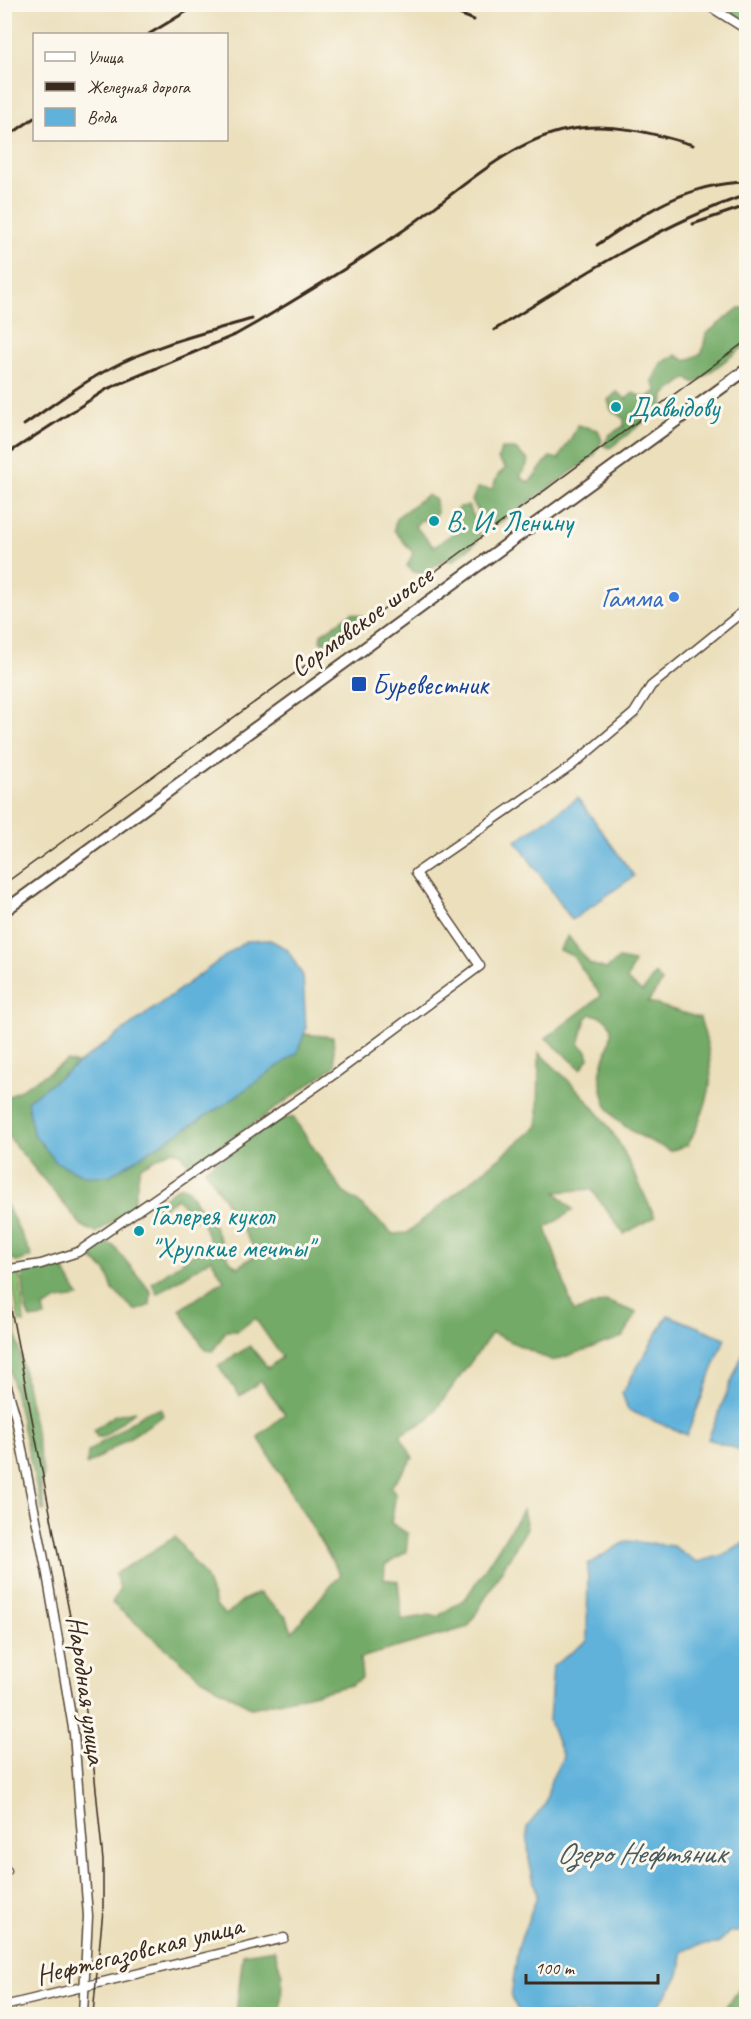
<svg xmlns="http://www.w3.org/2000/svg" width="751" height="2019" viewBox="0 0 751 2019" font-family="Caveat,sans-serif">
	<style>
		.green { fill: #8fc578; stroke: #65784b; stroke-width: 1.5 }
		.forest { fill: #73aa68; stroke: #576a43; stroke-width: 1.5 }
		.water { fill: #60b2db; stroke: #4e6e7c; stroke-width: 1.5 }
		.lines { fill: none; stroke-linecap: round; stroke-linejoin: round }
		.minor-casing { stroke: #554536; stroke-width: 11 }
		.major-casing { stroke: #554536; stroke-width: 14 }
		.minor { stroke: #fff; stroke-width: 8 }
		.major { stroke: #fff; stroke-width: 10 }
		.tram { stroke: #3b2a1e; stroke-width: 1.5 }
		.rail { stroke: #3b2a1e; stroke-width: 3 }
		.culture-dot { fill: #0f9aa8; stroke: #fbf7ec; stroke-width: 2 }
		.shop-dot { fill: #3f7fe0; stroke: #fbf7ec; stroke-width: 2 }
		.transit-dot { fill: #1a4fb4; stroke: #fbf7ec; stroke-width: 2 }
		.labels { text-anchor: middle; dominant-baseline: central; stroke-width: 6; stroke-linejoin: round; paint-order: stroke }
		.culture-label { font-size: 28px; fill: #0d838f; stroke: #fbf7ec; text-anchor: start }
		.shop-label { font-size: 28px; fill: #366cbe; stroke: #fbf7ec; text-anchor: end }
		.street-label { font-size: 28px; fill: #3b2a1e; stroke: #fbf7ec }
		.transit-label { font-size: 28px; fill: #164399; stroke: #fbf7ec; text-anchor: start }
		.water-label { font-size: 30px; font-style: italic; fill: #485a60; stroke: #fbf7ec }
	</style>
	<rect width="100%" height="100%" fill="#fbf7ec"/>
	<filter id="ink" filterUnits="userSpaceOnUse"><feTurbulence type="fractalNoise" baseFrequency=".0167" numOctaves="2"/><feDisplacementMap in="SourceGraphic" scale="12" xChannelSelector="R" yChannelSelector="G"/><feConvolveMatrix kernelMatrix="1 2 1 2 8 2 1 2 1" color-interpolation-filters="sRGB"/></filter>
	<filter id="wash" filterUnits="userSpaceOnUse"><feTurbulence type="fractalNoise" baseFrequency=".008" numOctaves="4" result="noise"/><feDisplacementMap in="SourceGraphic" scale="24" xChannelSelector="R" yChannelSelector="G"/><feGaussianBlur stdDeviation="1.35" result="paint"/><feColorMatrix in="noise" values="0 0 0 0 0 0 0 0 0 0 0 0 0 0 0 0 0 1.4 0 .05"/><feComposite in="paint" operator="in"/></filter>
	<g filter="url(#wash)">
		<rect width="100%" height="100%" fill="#ebdfbc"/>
		<polygon class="green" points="19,1272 24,1323 19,1321 11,1275"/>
		<g class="forest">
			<polygon points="714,5 743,5 746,10 746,24 734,17 730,8 720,8"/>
			<polygon points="739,308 746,308 746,345 695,383 687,378 664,395 663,407 610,448 604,446 609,435 624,426 624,419 611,410 608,400 617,392 626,399 633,393 646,398 657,391 652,381 661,363 676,355 686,361 702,353 706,334"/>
			<path d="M 577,425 L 598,430 L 602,441 L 594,456 L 496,525 L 484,521 L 472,501 L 477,488 L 492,489 L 498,475 L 506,468 L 498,459 L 501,449 L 515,449 L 529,461 L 520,477 L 528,482 C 539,475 540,466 550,457 L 559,459 C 564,446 573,439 577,425 Z"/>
			<polygon points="427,495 436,500 437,513 428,521 421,520 415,526 434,547 456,531 450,518 459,507 468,506 481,530 477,542 452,561 445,559 424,574 414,572 407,566 413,553 394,530 396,518"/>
			<polygon points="352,613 362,616 364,623 357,631 347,629 324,643 320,641 321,634"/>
			<path d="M 568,936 L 590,964 L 606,969 L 619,959 L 634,962 L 627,980 L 642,992 L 655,974 L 662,982 L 648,1002 L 700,1018 C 718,1073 713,1094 688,1145 L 671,1151 C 650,1141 627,1132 612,1114 C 604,1106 599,1081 601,1070 C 605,1049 627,1020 591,1014 L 586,1019 L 579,1044 L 587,1051 L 589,1058 L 581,1069 L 546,1038 L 601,996 L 573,956 L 559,950 Z"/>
			<path d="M 304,1034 L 333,1037 L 335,1066 L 194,1166 L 189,1165 L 181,1153 L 172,1150 L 140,1167 L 133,1207 L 96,1233 L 82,1226 L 10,1139 C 3,1126 2,1111 8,1097 L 67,1061 L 78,1064 L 27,1101 L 297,1053 Z"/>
			<path d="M 539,1053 C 568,1079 595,1105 616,1138 C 631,1163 642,1191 655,1217 L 624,1234 L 591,1189 L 556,1192 L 573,1210 L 546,1228 L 574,1312 L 606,1301 L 637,1313 L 623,1337 L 553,1361 L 492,1333 L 429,1419 L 400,1435 L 413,1458 L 391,1487 L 396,1494 L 391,1523 L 408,1534 L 406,1552 L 385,1565 L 384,1579 L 398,1581 L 402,1620 L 430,1615 L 437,1617 L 466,1598 L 523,1510 L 527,1528 L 468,1627 L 360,1658 L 362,1678 L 351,1685 L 252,1708 L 201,1678 L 112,1603 L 120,1588 L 115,1574 L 175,1537 L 206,1578 L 216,1606 L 226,1615 L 243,1600 L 259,1593 L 287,1618 L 292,1632 L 340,1574 L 258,1437 L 285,1414 L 261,1381 L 240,1396 L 218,1366 L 250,1346 L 268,1368 L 282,1357 L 255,1318 L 238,1331 L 226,1331 L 213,1351 L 205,1350 L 180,1310 L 224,1280 L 211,1259 L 157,1294 L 152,1283 L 210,1242 L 203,1224 L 211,1220 L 230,1261 L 237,1267 L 258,1254 L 205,1169 L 273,1122 L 293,1117 L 343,1192 L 358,1202 L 393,1234 L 407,1233 L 538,1126 Z"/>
			<polygon points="178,1187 186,1187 205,1216 197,1220 177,1198 156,1213 148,1210"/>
			<polygon points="5,1202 32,1256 18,1262 5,1255"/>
			<polygon points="101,1240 114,1246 151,1292 150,1305 136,1311 113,1290 107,1272 86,1253"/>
			<polygon points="60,1263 79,1297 58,1300 43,1308 45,1317 30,1319 25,1306 22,1270"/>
			<polygon points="5,1276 44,1476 40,1483 45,1510 42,1511 5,1351"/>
			<polygon points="161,1409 163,1416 87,1465 88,1452 146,1412"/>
			<polygon points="135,1411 103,1437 97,1437 94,1430 115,1415"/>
			<polygon points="274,1949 282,1975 281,2014 236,2014 243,1954"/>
			<polygon points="739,1990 746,1994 746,2014 720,2014"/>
		</g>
		<g class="water">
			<polygon points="578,798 634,876 572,920 516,841"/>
			<polygon points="270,940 287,949 303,976 306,1029 297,1053 222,1106 109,1176 85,1176 56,1162 33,1133 27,1101 246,941"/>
			<polygon points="668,1315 725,1338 687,1435 628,1410 622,1393"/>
			<polygon points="743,1353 746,1354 746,1452 708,1439"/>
			<path d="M 627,1541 L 673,1546 L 697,1562 L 723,1555 L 746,1541 L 746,1927 L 738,1932 L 729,1932 L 718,1944 L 698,1945 L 683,1951 C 680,1959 682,1967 679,1974 C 673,1989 661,2000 652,2014 L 520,2014 L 511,1997 L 518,1947 L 537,1896 L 529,1860 L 527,1827 L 545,1805 L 551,1780 L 563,1757 L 549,1721 L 553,1666 L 587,1641 L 588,1564 Z"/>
		</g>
	</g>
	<g filter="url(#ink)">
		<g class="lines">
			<g class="minor-casing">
				<g id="minor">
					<polyline points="706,4 746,29"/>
					<polyline points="4,1270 41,1264 78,1252 336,1073 480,966 416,873 570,767 634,713 651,686 746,609"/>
					<polyline points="4,1376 15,1414 47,1574 74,1734 88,1916 83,2014"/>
					<polyline points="4,1871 7,1871"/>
					<polyline points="4,2006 284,1938"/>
				</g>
			</g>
			<g class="major-casing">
				<polyline id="major" points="4,911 746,370"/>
			</g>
			<use href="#minor" class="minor"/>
			<use href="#major" class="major"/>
			<g class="tram">
				<polyline points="4,884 448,562 746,341"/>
				<polyline points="4,1273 78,1658 93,1759 103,1861 103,1910 93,2014"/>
			</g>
			<g class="rail">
				<polyline points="435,4 474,20"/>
				<polyline points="149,34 199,4"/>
				<polyline points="4,139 34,118"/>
				<polyline points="693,224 746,206"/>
				<path d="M 597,245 C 644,213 687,183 746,182"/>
				<path d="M 494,330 C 575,280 656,226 746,195"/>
				<path d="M 24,425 C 52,406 79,384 109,369 C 153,345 204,333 252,319"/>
				<path d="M 4,456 L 107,389 L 235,335 L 258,322 C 306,293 355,264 401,232 C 451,198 507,141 567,130 C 610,121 652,133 693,145"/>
			</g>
		</g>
	</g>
	<g class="culture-dot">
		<circle cx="616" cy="407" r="6"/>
		<circle cx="434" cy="521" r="6"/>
		<circle cx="139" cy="1231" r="6"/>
	</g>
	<circle class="shop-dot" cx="674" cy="597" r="6"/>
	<rect class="transit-dot" x="351" y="676" width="16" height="16" rx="3"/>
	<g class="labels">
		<g class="culture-label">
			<text x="628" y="407">Давыдову</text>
			<text x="446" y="521">В. И. Ленину</text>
			<text x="151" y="1215">Галерея кукол<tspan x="151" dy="32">"Хрупкие мечты"</tspan></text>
		</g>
		<g class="shop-label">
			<text x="662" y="597">Гамма</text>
		</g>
		<g class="street-label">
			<text transform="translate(361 621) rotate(-36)">Сормовское шоссе</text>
			<text transform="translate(87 1690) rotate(82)">Народная улица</text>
			<text transform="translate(139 1950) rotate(-14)">Нефтегазовская улица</text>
		</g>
		<g class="transit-label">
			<text x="372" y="684">Буревестник</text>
		</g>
		<g class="water-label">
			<text x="641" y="1853">Озеро Нефтяник</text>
		</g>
	</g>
	<rect width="751" height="2019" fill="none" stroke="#fbf7ec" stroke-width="24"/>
	<rect x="33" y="33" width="195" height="108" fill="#fbf7ec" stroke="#aea59a" stroke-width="1.5"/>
	<rect x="45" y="52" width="30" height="9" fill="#ffffff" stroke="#aea59a" stroke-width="1.5"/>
	<text x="87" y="63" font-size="18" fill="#3b2a1e">Улица</text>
	<rect x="45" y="82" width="30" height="9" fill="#3b2a1e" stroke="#aea59a" stroke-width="1.5"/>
	<text x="87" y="93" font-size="18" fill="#3b2a1e">Железная дорога</text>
	<rect x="45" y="108" width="30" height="18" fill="#60b2db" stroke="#aea59a" stroke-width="1.5"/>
	<text x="87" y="123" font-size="18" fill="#3b2a1e">Вода</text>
	<path d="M526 1974v9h132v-9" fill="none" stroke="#3b2a1e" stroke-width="3"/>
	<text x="535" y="1974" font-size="18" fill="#3b2a1e" stroke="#fbf7ec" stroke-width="4.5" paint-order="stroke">100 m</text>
</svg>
